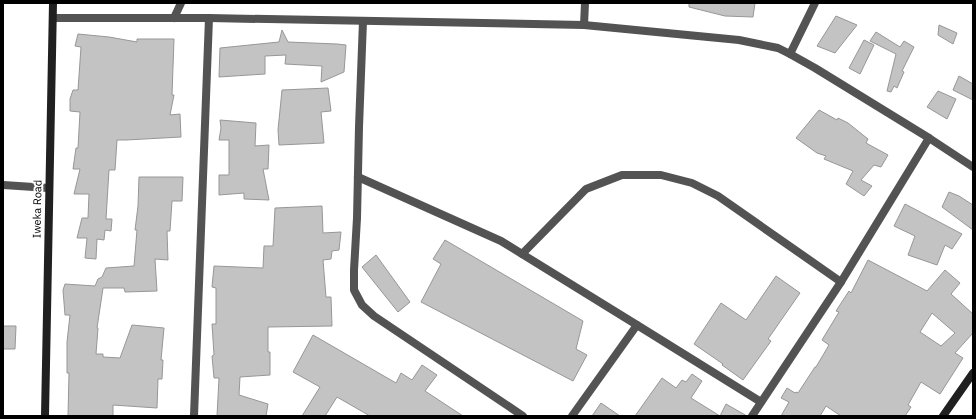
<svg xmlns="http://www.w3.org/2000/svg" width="976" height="419" viewBox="0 0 976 419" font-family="'IBM Plex Sans',sans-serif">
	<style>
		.building { fill: #c3c3c3; stroke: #979797; fill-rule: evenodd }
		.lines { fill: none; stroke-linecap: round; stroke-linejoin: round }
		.street { stroke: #535353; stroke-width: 8 }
		.secondary { stroke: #202020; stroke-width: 8 }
		.labels { text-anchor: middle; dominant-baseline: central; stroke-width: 4; stroke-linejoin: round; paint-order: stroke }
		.street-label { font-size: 11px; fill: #000; stroke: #fff }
	</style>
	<rect width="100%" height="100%" fill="#fff"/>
	<g class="building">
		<polygon points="689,3 755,3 753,17 725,16 689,7"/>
		<polygon points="836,16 857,25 835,53 817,46"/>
		<polygon points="939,25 957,33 953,44 938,35"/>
		<polygon points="282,30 288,42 337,44 346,45 344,72 321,82 322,66 285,64 286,55 265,56 265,74 219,77 220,48 279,42"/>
		<polygon points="876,32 900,47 904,41 914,47 902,71 904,72 897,88 894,86 891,92 887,91 896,54 870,41"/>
		<polygon points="78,34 109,37 137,42 137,39 174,39 172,95 174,95 170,115 180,114 181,137 126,140 117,140 115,170 109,170 106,219 112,219 111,231 105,230 104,240 97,239 96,259 85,258 87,238 77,238 82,218 88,218 89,194 74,194 80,169 73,169 76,148 78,148 80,112 70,111 70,99 73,90 78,90 81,47 75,46"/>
		<polygon points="864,40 874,45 860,74 849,68"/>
		<polygon points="959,76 973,84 973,100 953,90"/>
		<polygon points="328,88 331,111 321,112 324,143 279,145 278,130 282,90"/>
		<polygon points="938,91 956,99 947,119 927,107"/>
		<polygon points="819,110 837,120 838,118 848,123 868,139 866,143 888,155 881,167 874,165 861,180 872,186 864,196 846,184 853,171 824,159 826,156 817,153 796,138"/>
		<polygon points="220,120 256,123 255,146 269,145 268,169 263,169 269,200 244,199 244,193 219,195 219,175 229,175 229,140 219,140 221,128"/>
		<polygon points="139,177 183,177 182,201 172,201 170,231 167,231 168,260 155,259 157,291 125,292 124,288 103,288 97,328 98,328 96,354 103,354 103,357 120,358 132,325 164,328 161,360 163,360 162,379 158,379 157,408 113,405 113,416 68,416 69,373 67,373 67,342 70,315 65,315 63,290 65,284 95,286 98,279 102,277 106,268 134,266 137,230 135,230 138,206"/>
		<polygon points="949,192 959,196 973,205 973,230 942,207"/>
		<polygon points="905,204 962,234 952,249 945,245 937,265 908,255 915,236 894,226"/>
		<polygon points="322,206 323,233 341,232 339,250 332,251 331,259 323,260 326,297 331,297 332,326 268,327 268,352 270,352 270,375 240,377 239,395 268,404 266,416 217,416 219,378 214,378 212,356 214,355 212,324 216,324 216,288 212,287 214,266 263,268 264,246 273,246 275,208"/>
		<polygon points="445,240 583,321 576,349 587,355 573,381 421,302 441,264 433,259"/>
		<polygon points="376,255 410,302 398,312 362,267"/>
		<path d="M 868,260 L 927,291 L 945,270 L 960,283 L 951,294 L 973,314 L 973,333 L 955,353 L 963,358 L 940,394 L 921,382 L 908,405 L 911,407 L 905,416 L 841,416 L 826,406 L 820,416 L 781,416 L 789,402 L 781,398 L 787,388 L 795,393 L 796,392 L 798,393 L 815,367 L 816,367 L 829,345 L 822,340 L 839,312 L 836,311 L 849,291 L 851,293 ZM 932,313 L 955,333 L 941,346 L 920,332 Z"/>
		<polygon points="776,276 800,293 768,339 771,341 743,380 722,365 723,364 694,344 721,303 746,320"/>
		<polygon points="3,326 16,326 15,349 3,349"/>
		<polygon points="313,335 396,383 401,373 412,380 422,365 437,375 425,391 463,416 370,416 337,397 325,416 302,416 320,387 293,372"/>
		<polygon points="692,374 702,381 691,398 720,416 726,404 747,416 635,416 662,378 676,388 682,380 686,382"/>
		<polygon points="601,403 620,416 592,416"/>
	</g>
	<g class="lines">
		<g class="street">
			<polyline points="53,18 209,18 584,25 739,40 778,48 790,54 815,68 929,138 973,167"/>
			<polyline points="174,18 181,3"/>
			<polyline points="363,21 359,127 357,218 354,270 354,290 362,305 374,316 523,416"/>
			<polyline points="584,25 585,3"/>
			<polyline points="790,54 815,3"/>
			<polyline points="358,177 501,241 637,325 761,402"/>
			<polyline points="3,185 49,188"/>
			<polyline points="522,254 586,189 622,175 661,175 692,183 718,196 841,282"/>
			<polyline points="194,416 209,18"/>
			<polyline points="572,416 637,325"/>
			<polyline points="752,416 841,282 929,138"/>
		</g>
		<g class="secondary">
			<polyline points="45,416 53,3"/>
			<polyline points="943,416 973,373"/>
		</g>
	</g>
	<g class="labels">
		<g class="street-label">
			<text transform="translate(37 209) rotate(-89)">Iweka Road</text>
		</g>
	</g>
	<rect width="976" height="419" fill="none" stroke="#000000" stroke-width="8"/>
</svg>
